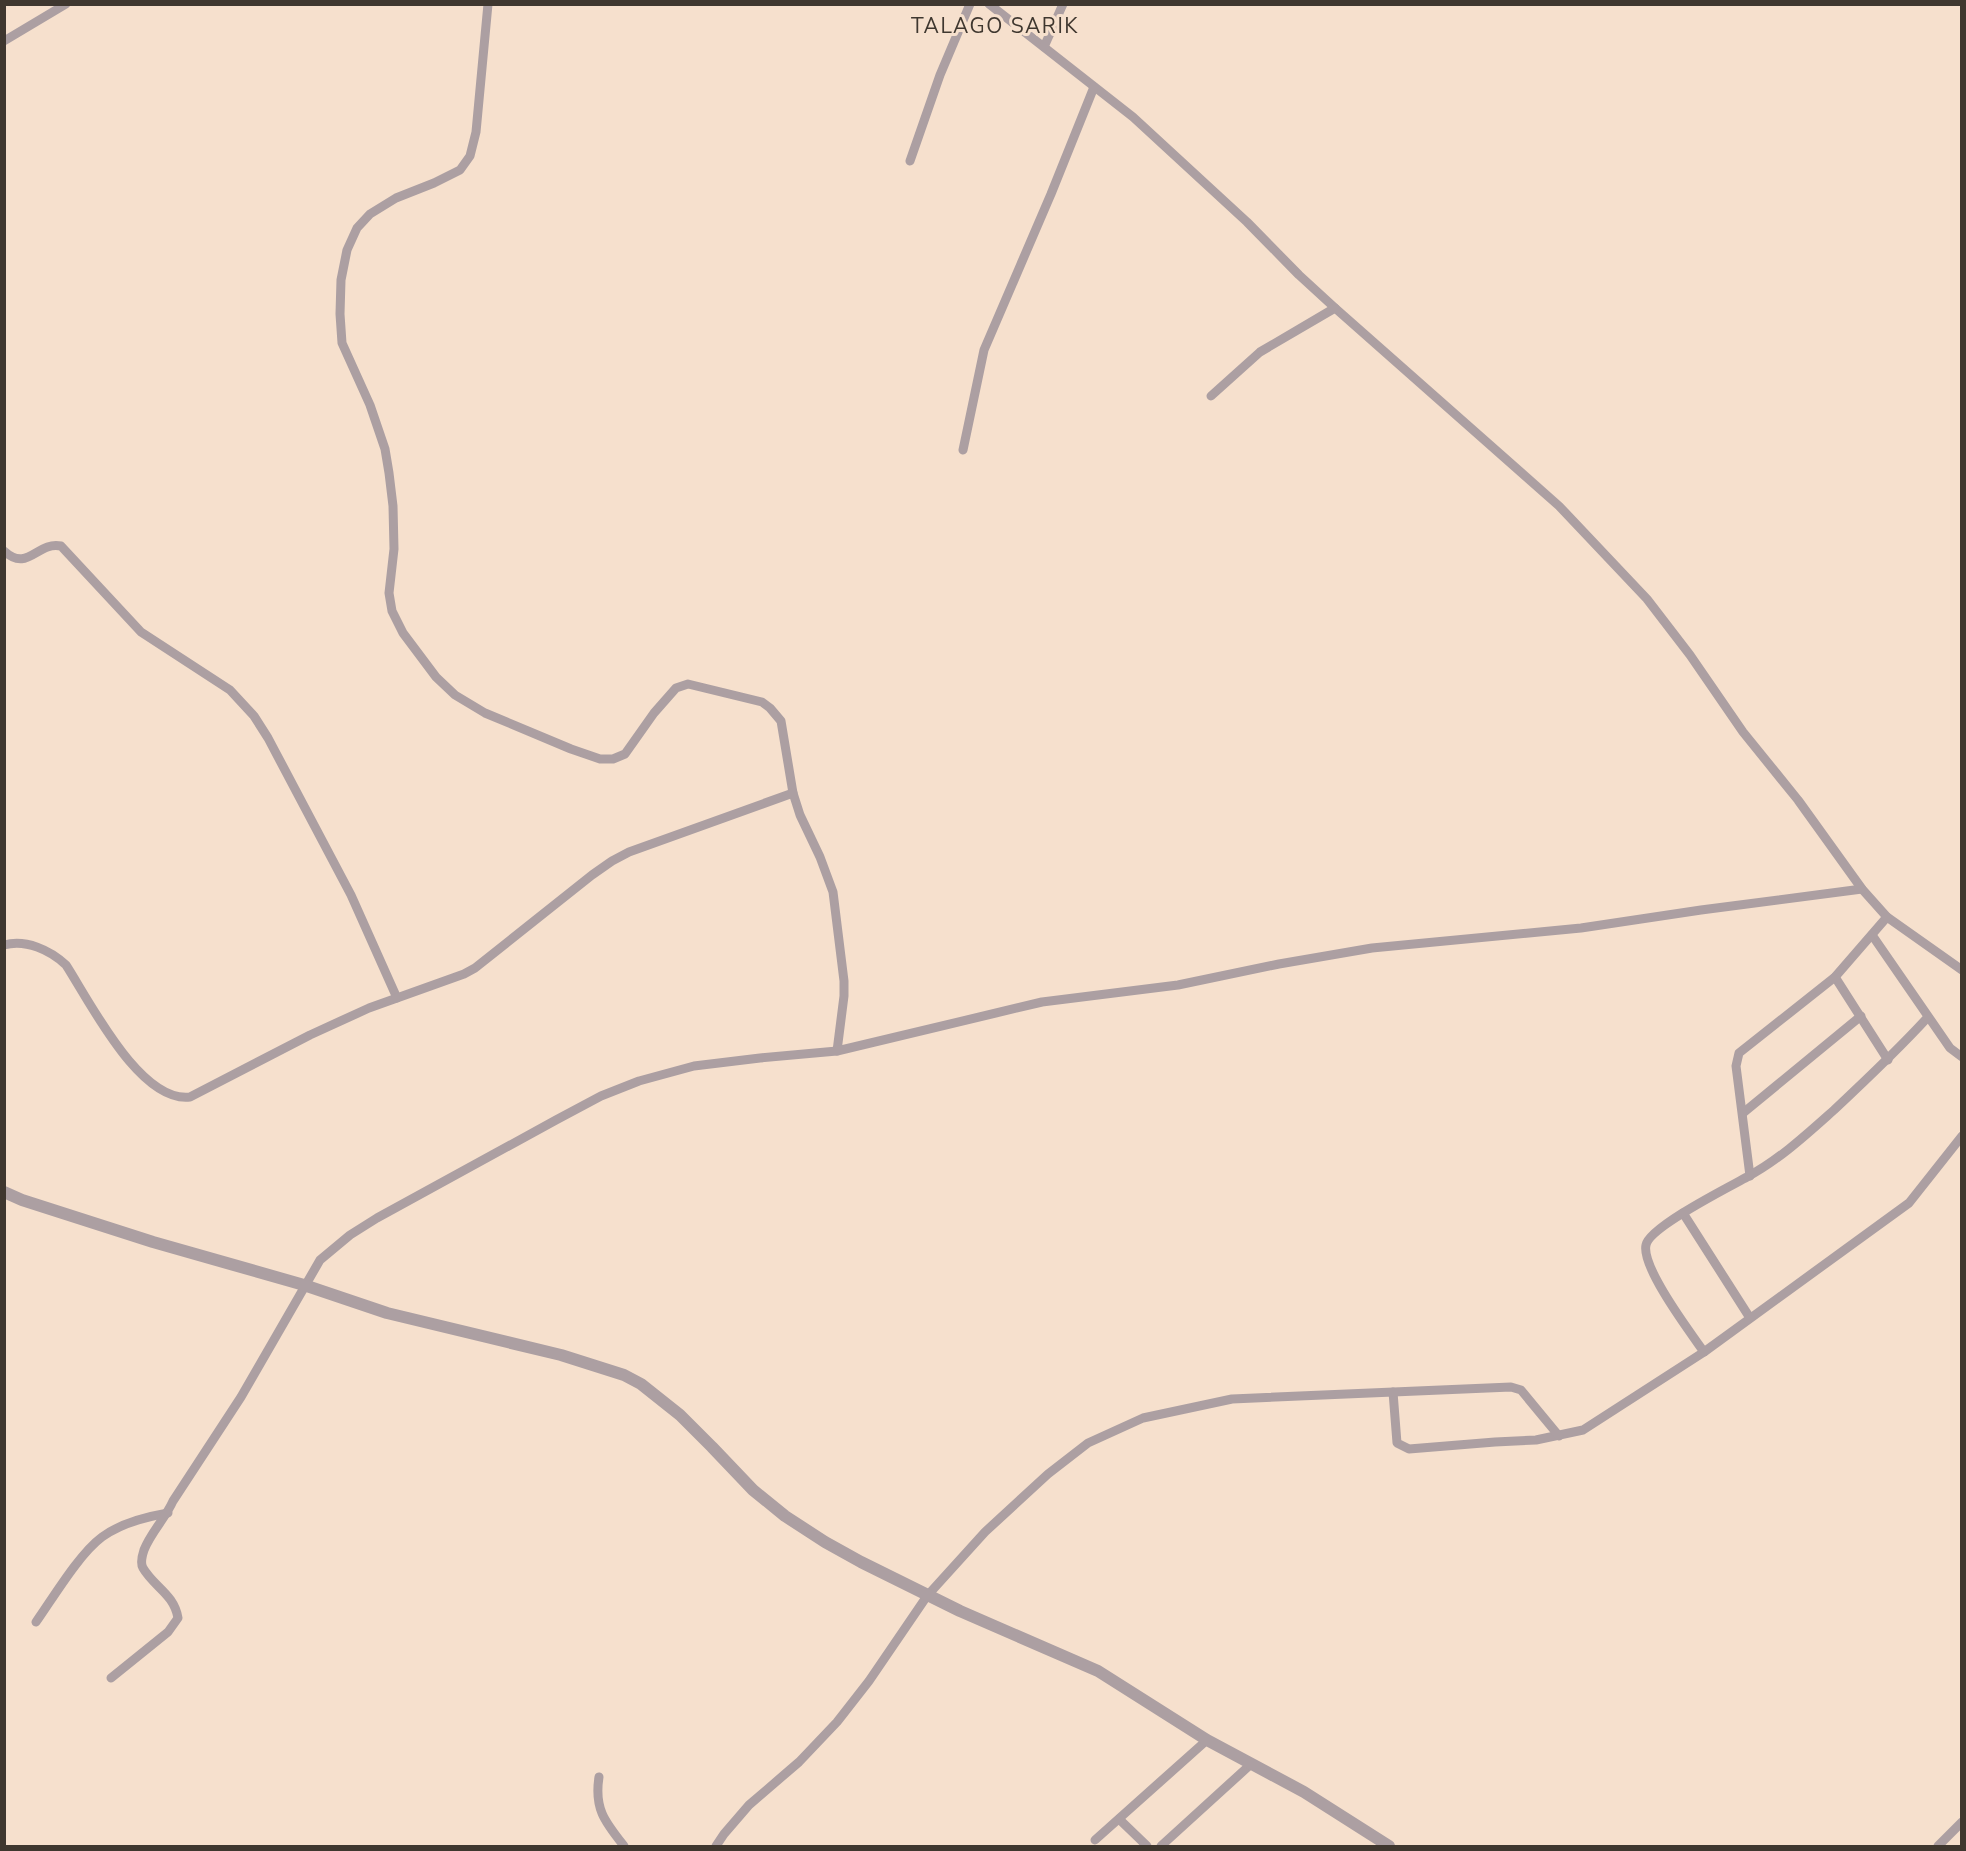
<svg xmlns="http://www.w3.org/2000/svg" width="1966" height="1851" viewBox="0 0 1966 1851" font-family="'Nunito Sans',sans-serif">
	<style>
		.lines { fill: none; stroke-linecap: round; stroke-linejoin: round }
		.minor { stroke: #ac9fa2; stroke-width: 9 }
		.tertiary { stroke: #ac9fa2; stroke-width: 12 }
		.labels { text-anchor: middle; dominant-baseline: central; stroke-width: 6; stroke-linejoin: round; paint-order: stroke }
		.quarter-label { font-size: 21px; letter-spacing: 1.5px; fill: #3f372f; stroke: #f6e0cd }
	</style>
	<rect width="100%" height="100%" fill="#f6e0cd"/>
	<g class="lines">
		<g class="minor">
			<polyline points="488,4 476,132 470,156 460,170 434,183 396,198 370,214 357,228 347,250 341,280 340,314 342,343 370,405 385,449 389,473 393,506 394,549 389,593 392,611 403,633 436,677 455,695 485,713 571,749 600,759 613,759 625,754 654,713 676,688 688,684 762,702 770,708 781,721 793,793 800,815 820,857 833,892 844,981 844,996 837,1051"/>
			<polyline points="989,4 1133,117 1247,222 1299,275 1335,308 1559,506 1647,599 1690,655 1743,732 1798,800 1862,889 1887,917 1962,970"/>
			<polyline points="4,41 66,4"/>
			<polyline points="1044,47 1063,4"/>
			<polyline points="910,161 940,75 970,4"/>
			<polyline points="1211,396 1260,352 1335,308"/>
			<polyline points="963,450 984,350 1051,194 1094,87"/>
			<path d="M 4,551 C 28,573 37,541 61,546 L 141,632 L 230,690 L 254,716 L 268,738 L 351,895 L 397,998"/>
			<polyline points="1872,935 1950,1048 1962,1057"/>
			<path d="M 4,945 C 26,939 50,950 66,965 C 90,1002 140,1103 190,1097 L 310,1035 L 369,1008 L 464,974 L 475,968 L 592,875 L 612,861 L 629,852 L 793,793"/>
			<polyline points="1835,977 1888,1060"/>
			<polyline points="1743,1113 1861,1016"/>
			<polyline points="1750,1176 1736,1066 1739,1053 1835,977 1887,917"/>
			<polyline points="1683,1213 1750,1318"/>
			<path d="M 1704,1352 C 1690,1332 1641,1267 1646,1245 C 1649,1227 1729,1187 1747,1177 C 1779,1160 1807,1134 1834,1110 C 1866,1080 1898,1050 1928,1017"/>
			<polyline points="1393,1392 1397,1443 1409,1449 1495,1442 1536,1440 1583,1430 1704,1352 1909,1203 1962,1136"/>
			<path d="M 36,1622 C 53,1598 79,1554 102,1537 C 121,1523 145,1517 168,1513"/>
			<path d="M 111,1678 L 168,1632 L 178,1618 C 174,1594 154,1587 143,1568 C 140,1563 142,1556 144,1550 C 151,1532 165,1519 173,1501 L 241,1397 L 320,1260 L 350,1235 L 377,1218 L 556,1120 L 601,1096 L 639,1081 L 694,1066 L 760,1058 L 837,1051 L 1042,1002 L 1178,985 L 1279,964 L 1372,948 L 1581,928 L 1701,910 L 1862,889"/>
			<path d="M 599,1777 C 594,1809 605,1822 624,1846"/>
			<polyline points="1119,1819 1147,1846"/>
			<polyline points="1095,1840 1207,1740"/>
			<polyline points="716,1846 724,1834 749,1805 799,1762 837,1722 869,1681 927,1596 985,1532 1048,1474 1088,1443 1143,1418 1232,1399 1511,1387 1521,1390 1559,1436"/>
			<polyline points="1161,1846 1250,1765"/>
			<polyline points="1938,1846 1962,1822"/>
		</g>
		<polyline class="tertiary" points="4,1192 22,1200 153,1242 304,1285 387,1313 561,1355 624,1375 641,1384 680,1415 712,1447 753,1490 785,1516 825,1542 861,1562 960,1611 1098,1671 1207,1740 1304,1792 1389,1846"/>
	</g>
	<g class="labels">
		<g class="quarter-label">
			<text x="995" y="26">TALAGO SARIK</text>
		</g>
	</g>
	<rect width="1966" height="1851" fill="none" stroke="#3f372f" stroke-width="12"/>
</svg>
